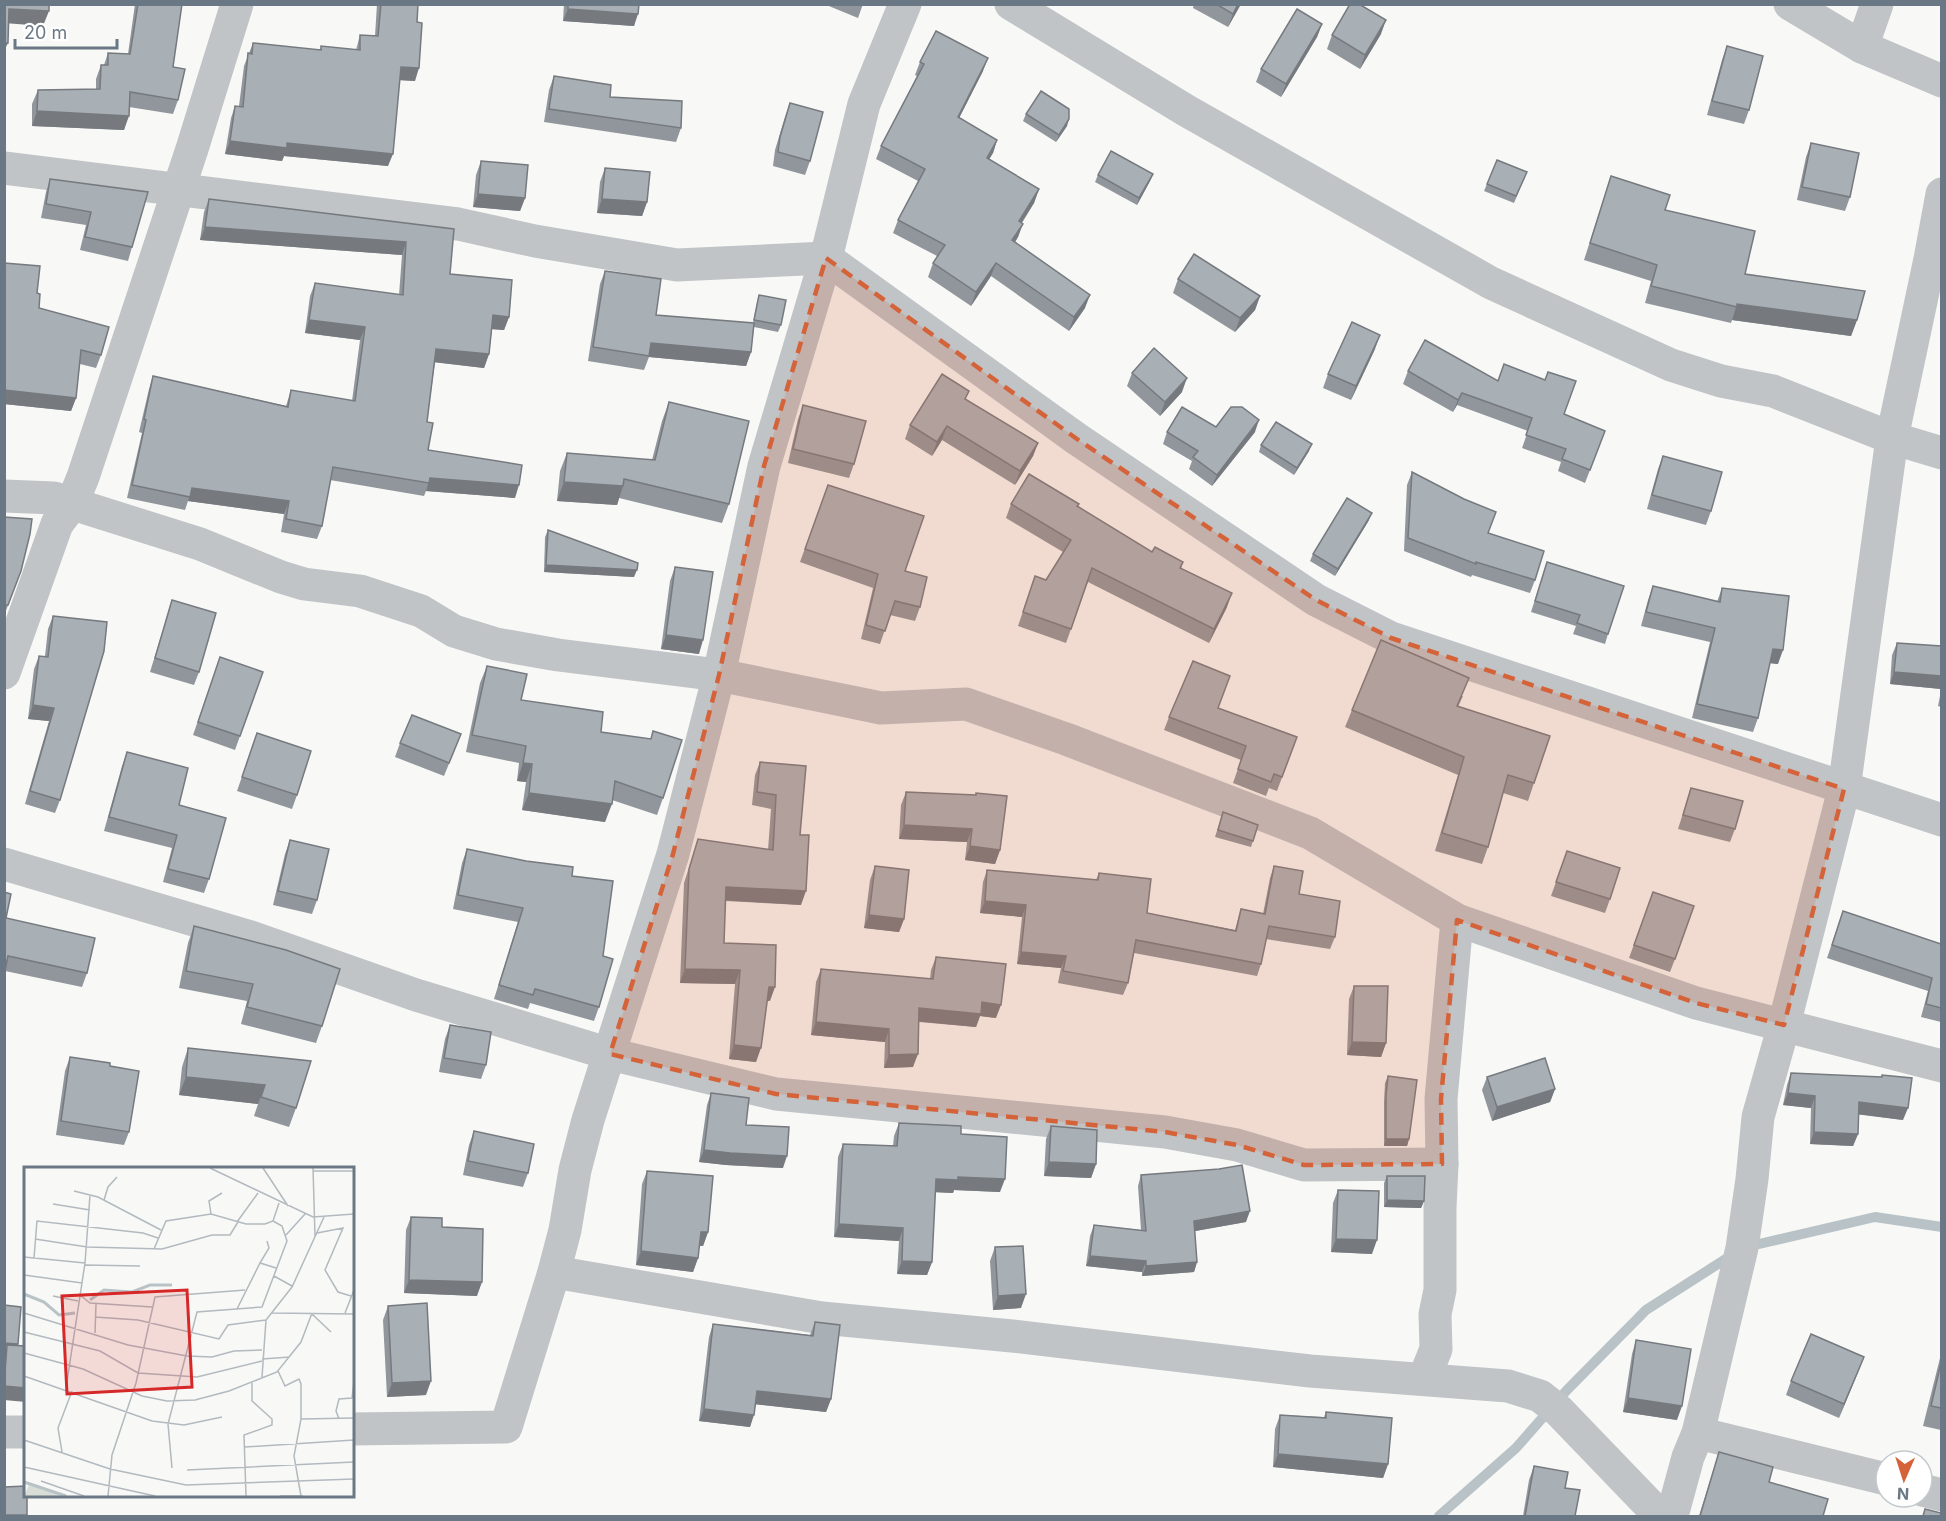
<svg xmlns="http://www.w3.org/2000/svg" width="1946" height="1521" viewBox="0 0 1946 1521" font-family="Inter,sans-serif">
	<style>
		.lines { fill: none; stroke-linecap: round; stroke-linejoin: round }
		.stream { stroke: #b9c3c7; stroke-width: 10 }
		.minor { stroke: #c0c4c7; stroke-width: 33 }
		.wall { fill: #90969c }
		.shaded-wall { fill: #767a7f }
		.building { fill: #a8afb5; stroke: #767a7f; stroke-width: 1.5 }
		.marked { fill: #d5633a; fill-opacity: 0.2; stroke: #d5633a; stroke-width: 4.5; stroke-dasharray: 12 8; stroke-linejoin: round }
		.inset-river { fill: none; stroke: #b9c3c7; stroke-width: 3 }
		.inset-road { fill: none; stroke: #b2b9bf; stroke-width: 1.5 }
		.view { fill: #d62828; fill-opacity: 0.15; stroke: #d62828; stroke-width: 3 }
		.inset-edge { fill: none; stroke: #6a7885; stroke-width: 3 }
	</style>
	<rect width="100%" height="100%" fill="#f8f9f6"/>
	<g class="lines">
		<g class="stream">
			<polyline points="1746,1247 1875,1217 1942,1227"/>
			<polyline points="1439,1516 1516,1448 1567,1390 1646,1310 1732,1255"/>
		</g>
		<g class="minor">
			<polyline points="1011,4 1187,111 1491,283 1671,365 1721,381 1773,391 1892,438 1942,453"/>
			<polyline points="1790,4 1862,47 1942,81"/>
			<polyline points="1862,47 1877,4"/>
			<polyline points="4,168 458,224 535,241 677,265 826,258 1077,439 1316,600 1391,638 1942,820"/>
			<polyline points="4,496 54,498 200,544 281,577 304,584 360,591 421,611 454,631 496,644 558,655 719,675 881,708 966,704 1066,739 1310,833 1457,920 1696,1003 1942,1066"/>
			<polyline points="4,673 57,524 72,504 83,477 192,149 237,4"/>
			<polyline points="4,864 251,937 416,995 610,1054 776,1094 1165,1132 1237,1145 1304,1165 1442,1164"/>
			<polyline points="554,1272 822,1318 1012,1336 1310,1371 1508,1386 1540,1396 1559,1411 1660,1516"/>
			<polyline points="1424,1379 1436,1349 1435,1314 1440,1290 1440,1208 1442,1164 1441,1099 1457,920"/>
			<polyline points="352,1429 506,1427 554,1272 565,1230 575,1170 588,1120 673,854 719,675 764,466 826,258 864,104 905,4"/>
			<polyline points="4,1432 26,1432"/>
			<polyline points="1698,1433 1886,1479"/>
			<polyline points="1922,1490 1942,1495"/>
			<polyline points="1672,1516 1688,1457 1698,1433 1742,1248 1752,1179 1758,1117 1784,1025 1844,789 1892,438 1930,259 1942,194"/>
		</g>
	</g>
	<g class="wall">
		<polygon points="135,4 182,4 173,67 178,100 173,114 129,107 124,130 32,126 32,104 38,90 96,89 96,79 101,65 104,65 108,53 128,54"/>
		<polygon points="377,4 418,4 415,81 400,80 388,166 284,156 282,161 225,154 231,118 235,106 239,106 244,66 253,43 320,50 321,46 356,50 360,35 375,36"/>
		<polygon points="564,4 639,4 634,26 563,21"/>
		<polygon points="824,4 863,4 858,18"/>
		<polygon points="1194,4 1241,4 1228,27 1193,8"/>
		<polygon points="1322,24 1317,37 1281,97 1256,82 1261,69"/>
		<polygon points="1381,34 1360,69 1327,49 1332,35"/>
		<polygon points="1727,46 1749,110 1744,124 1707,115 1722,60"/>
		<polygon points="920,62 983,71 959,118 997,140 993,153 989,159 1039,189 1034,203 1022,223 1018,237 1015,242 1085,308 1069,331 991,276 971,306 928,277 933,263 937,256 893,233 898,220 918,181 876,159 881,146 917,76 915,75"/>
		<polygon points="554,76 610,97 681,128 676,142 544,122 549,90"/>
		<polygon points="790,103 810,161 805,175 773,166 775,150 785,117"/>
		<polygon points="1026,114 1067,126 1056,142 1023,121"/>
		<polygon points="1811,143 1850,197 1845,211 1797,200 1806,157"/>
		<polygon points="481,161 525,198 520,211 473,207 476,175"/>
		<polygon points="605,168 647,202 642,216 597,213 600,182"/>
		<polygon points="1527,172 1514,203 1484,191 1487,184"/>
		<polygon points="1153,174 1150,181 1137,205 1095,182 1098,175"/>
		<polygon points="1611,176 1665,210 1745,274 1857,320 1851,336 1732,320 1731,323 1645,303 1651,281 1584,260"/>
		<polygon points="50,179 148,192 132,247 128,261 80,250 86,225 41,218 46,192"/>
		<polygon points="209,199 454,229 450,274 509,317 504,330 492,329 489,354 484,368 435,362 427,422 428,450 515,498 426,491 424,496 330,480 322,526 317,539 281,532 284,514 188,501 185,510 127,498 142,433 139,432 149,389 153,376 286,406 291,390 352,401 360,340 305,333 310,296 315,283 399,295 402,255 200,240 204,212"/>
		<polygon points="605,271 656,315 753,323 757,302 759,295 781,325 778,332 754,327 751,352 746,366 649,357 644,370 588,361 600,284"/>
		<polygon points="1178,279 1260,296 1255,310 1235,332 1173,293"/>
		<polygon points="37,293 39,308 101,355 96,368 80,364 76,398 71,411 4,404"/>
		<polygon points="1375,349 1351,400 1323,388 1328,374"/>
		<polygon points="1408,371 1498,381 1564,414 1605,431 1585,483 1558,471 1561,462 1522,448 1528,431 1457,405 1453,412 1403,384"/>
		<polygon points="1132,373 1182,392 1160,416 1127,386"/>
		<polygon points="967,400 1038,443 1033,456 1015,485 942,440 932,456 905,439 910,425"/>
		<polygon points="669,402 729,504 722,523 619,498 617,505 557,501 560,471 567,453 652,460 662,421"/>
		<polygon points="803,405 854,464 849,478 788,463 798,419"/>
		<polygon points="1167,432 1255,432 1212,486 1189,469 1192,461 1163,444"/>
		<polygon points="1261,445 1309,451 1294,475 1259,452"/>
		<polygon points="1663,456 1711,511 1706,525 1647,509 1658,469"/>
		<polygon points="1412,472 1488,533 1535,580 1530,593 1472,575 1471,577 1404,551 1407,485"/>
		<polygon points="828,485 905,571 920,607 915,621 890,615 880,644 861,639 873,588 800,562"/>
		<polygon points="1011,504 1079,504 1078,507 1152,552 1183,562 1181,569 1227,607 1209,643 1088,582 1066,643 1018,626 1035,576 1046,580 1063,552 1006,518"/>
		<polygon points="4,517 21,571 4,616"/>
		<polygon points="1369,520 1335,576 1310,561 1313,554"/>
		<polygon points="548,530 634,577 544,572 545,537"/>
		<polygon points="1547,562 1608,634 1605,644 1573,634 1576,626 1531,612"/>
		<polygon points="675,567 699,654 661,649 670,581"/>
		<polygon points="1653,586 1717,602 1722,588 1778,664 1770,663 1758,718 1753,732 1692,718 1710,642 1641,626 1648,600"/>
		<polygon points="172,600 199,672 194,685 150,672"/>
		<polygon points="53,616 60,800 55,813 25,804 49,721 28,719 34,669 39,656 45,656 48,629"/>
		<polygon points="1897,643 1941,646 1941,689 1890,684 1892,655"/>
		<polygon points="220,657 263,672 235,750 193,735"/>
		<polygon points="487,666 521,700 601,732 663,798 657,815 612,800 605,822 522,810 526,782 517,781 519,763 466,752 480,683"/>
		<polygon points="1941,691 1941,707 1938,706"/>
		<polygon points="1463,696 1458,707 1534,783 1528,801 1503,793 1488,847 1482,864 1435,851 1458,775 1345,727 1352,710"/>
		<polygon points="1218,708 1297,737 1277,791 1269,788 1266,796 1233,783 1241,760 1164,730 1169,717"/>
		<polygon points="257,733 297,795 292,809 237,791"/>
		<polygon points="461,734 444,776 395,757 400,743"/>
		<polygon points="127,752 179,805 209,879 204,893 163,882 172,848 104,831 122,766"/>
		<polygon points="760,762 800,835 801,905 725,901 724,943 770,1001 767,1001 756,1062 729,1059 735,984 680,983 684,883 698,839 768,850 771,809 752,805 755,775"/>
		<polygon points="1691,788 1735,829 1730,842 1678,829"/>
		<polygon points="906,792 975,795 1000,850 995,864 965,860 967,842 899,839 901,805"/>
		<polygon points="1223,812 1258,825 1251,847 1215,837"/>
		<polygon points="290,840 317,900 312,914 273,905 285,854"/>
		<polygon points="467,849 572,876 603,956 599,1007 594,1021 530,1003 528,1009 494,999 518,922 453,909 462,863"/>
		<polygon points="1567,851 1610,899 1605,913 1551,896"/>
		<polygon points="875,866 904,919 899,932 864,928 870,880"/>
		<polygon points="1274,866 1335,937 1330,949 1266,939 1261,964 1257,976 1134,953 1128,983 1123,995 1058,983 1061,968 1017,964 1022,917 980,913 983,882 987,870 1096,880 1099,873 1147,913 1235,930 1241,909 1263,914 1270,878"/>
		<polygon points="1653,892 1675,959 1670,972 1629,958"/>
		<polygon points="1843,911 1941,944 1941,1022 1921,1017 1928,991 1827,958"/>
		<polygon points="6,918 87,973 82,987 5,971"/>
		<polygon points="194,926 322,1026 316,1043 241,1024 247,1001 179,988 188,943"/>
		<polygon points="936,957 996,1018 980,1016 976,1027 919,1022 913,1067 884,1068 885,1042 811,1035 816,982 821,969 930,979 931,970"/>
		<polygon points="1354,986 1386,1043 1381,1057 1347,1055 1349,999"/>
		<polygon points="450,1025 486,1065 481,1079 439,1072 445,1039"/>
		<polygon points="188,1048 296,1108 289,1127 254,1116 258,1104 179,1095 182,1067"/>
		<polygon points="70,1057 110,1066 129,1132 124,1145 56,1135 65,1071"/>
		<polygon points="1791,1073 1903,1120 1858,1114 1858,1134 1853,1146 1810,1144 1811,1108 1783,1105 1787,1085"/>
		<polygon points="1388,1076 1409,1139 1407,1146 1384,1146 1384,1102 1385,1083"/>
		<polygon points="1487,1077 1555,1089 1550,1102 1492,1121 1482,1090"/>
		<polygon points="711,1093 746,1125 783,1168 726,1165 699,1162 707,1105"/>
		<polygon points="899,1123 961,1134 1000,1192 954,1190 953,1193 935,1192 932,1262 927,1275 897,1274 899,1241 834,1237 838,1157 843,1144 893,1146 894,1136"/>
		<polygon points="1051,1126 1096,1164 1091,1178 1044,1176 1046,1139"/>
		<polygon points="474,1131 528,1173 523,1187 463,1175 469,1145"/>
		<polygon points="647,1171 708,1232 703,1246 699,1246 698,1258 693,1272 636,1265 642,1184"/>
		<polygon points="1141,1175 1246,1222 1195,1231 1197,1262 1194,1272 1142,1276 1142,1272 1086,1266 1090,1236 1094,1225 1141,1230 1138,1186"/>
		<polygon points="1387,1176 1424,1201 1421,1208 1384,1207 1384,1183"/>
		<polygon points="1338,1190 1372,1254 1331,1252 1333,1203"/>
		<polygon points="411,1217 442,1227 477,1296 404,1293 406,1230"/>
		<polygon points="995,1247 1021,1308 993,1310 990,1261"/>
		<polygon points="4,1305 18,1346 4,1400"/>
		<polygon points="388,1306 426,1395 387,1397 383,1320"/>
		<polygon points="815,1322 831,1399 826,1412 756,1404 750,1427 699,1421 709,1337 713,1324 810,1335"/>
		<polygon points="1636,1340 1677,1420 1623,1412 1632,1354"/>
		<polygon points="1941,1354 1941,1430 1923,1426"/>
		<polygon points="1864,1357 1839,1418 1786,1395 1791,1381"/>
		<polygon points="1326,1412 1388,1464 1383,1478 1273,1467 1275,1429 1280,1415 1324,1417"/>
		<polygon points="1719,1452 1769,1482 1823,1516 1699,1516"/>
		<polygon points="1534,1466 1565,1488 1575,1516 1523,1516 1529,1480"/>
	</g>
	<g class="shaded-wall">
		<polygon points="1238,4 1241,4 1228,27 1233,14"/>
		<polygon points="9,9 49,11 43,26 4,23"/>
		<polygon points="568,9 638,14 634,26 563,21"/>
		<polygon points="1386,20 1381,34 1360,69 1365,55"/>
		<polygon points="1322,24 1317,37 1281,97 1286,84"/>
		<polygon points="4,43 8,43 4,51"/>
		<polygon points="988,58 983,71 953,130 958,117"/>
		<polygon points="401,67 419,68 415,81 397,80"/>
		<polygon points="37,111 129,116 124,130 32,126"/>
		<polygon points="1069,119 1067,126 1056,142 1059,135"/>
		<polygon points="997,140 993,153 982,171 987,158"/>
		<polygon points="230,141 287,143 393,154 388,166 284,156 282,161 225,154"/>
		<polygon points="1153,174 1150,181 1137,205 1139,198"/>
		<polygon points="1039,189 1034,203 1014,234 1019,221"/>
		<polygon points="478,194 525,198 520,211 473,207"/>
		<polygon points="602,199 647,202 642,216 597,213"/>
		<polygon points="1023,224 1018,237 1007,254 1012,240"/>
		<polygon points="205,227 406,242 402,255 200,240"/>
		<polygon points="996,263 991,276 971,306 976,292"/>
		<polygon points="1090,295 1085,308 1069,331 1074,317"/>
		<polygon points="1260,296 1255,310 1235,332 1240,318"/>
		<polygon points="1737,304 1857,320 1851,336 1732,320"/>
		<polygon points="493,315 509,317 504,330 489,329"/>
		<polygon points="309,320 365,327 360,340 305,333"/>
		<polygon points="1380,335 1375,349 1351,400 1356,386"/>
		<polygon points="651,343 751,352 746,366 649,357"/>
		<polygon points="436,349 489,354 484,368 432,362"/>
		<polygon points="1187,378 1182,392 1160,416 1165,402"/>
		<polygon points="4,390 76,398 71,411 4,404"/>
		<polygon points="1462,393 1457,405 1453,412 1458,400"/>
		<polygon points="1259,420 1255,432 1212,486 1217,475"/>
		<polygon points="947,426 942,440 932,456 937,442"/>
		<polygon points="1038,443 1033,456 1015,485 1020,471"/>
		<polygon points="1312,444 1309,451 1294,475 1297,468"/>
		<polygon points="430,478 519,485 515,498 426,491"/>
		<polygon points="564,482 623,486 617,505 557,501"/>
		<polygon points="192,488 289,501 284,514 188,501"/>
		<polygon points="1372,513 1369,520 1335,576 1338,569"/>
		<polygon points="546,565 637,570 634,577 544,572"/>
		<polygon points="1232,593 1227,607 1209,643 1214,629"/>
		<polygon points="666,635 703,640 699,654 661,649"/>
		<polygon points="1773,649 1783,650 1778,664 1768,663"/>
		<polygon points="1894,672 1941,676 1941,689 1890,684"/>
		<polygon points="33,705 54,708 49,721 28,719"/>
		<polygon points="523,763 532,764 526,782 517,781"/>
		<polygon points="529,793 612,804 605,822 522,810"/>
		<polygon points="904,825 972,829 967,842 899,839"/>
		<polygon points="970,846 1000,850 995,864 965,860"/>
		<polygon points="726,887 806,891 801,905 721,900"/>
		<polygon points="985,901 1026,905 1022,917 980,913"/>
		<polygon points="869,915 904,919 899,932 864,928"/>
		<polygon points="1021,952 1066,956 1061,968 1017,964"/>
		<polygon points="685,969 740,970 735,984 680,983"/>
		<polygon points="769,987 775,987 770,1001 764,1000"/>
		<polygon points="982,1002 1001,1005 996,1018 980,1016 976,1027 914,1021 919,1008"/>
		<polygon points="816,1022 889,1029 885,1042 811,1035"/>
		<polygon points="1352,1042 1386,1043 1381,1057 1347,1055"/>
		<polygon points="734,1045 761,1048 756,1062 729,1059"/>
		<polygon points="918,1054 913,1067 884,1068 889,1055"/>
		<polygon points="186,1077 265,1085 258,1104 179,1095"/>
		<polygon points="1555,1089 1550,1102 1492,1121 1497,1107"/>
		<polygon points="1788,1093 1815,1096 1811,1108 1783,1105"/>
		<polygon points="1859,1102 1908,1108 1903,1120 1855,1114"/>
		<polygon points="1814,1132 1858,1134 1853,1146 1810,1144"/>
		<polygon points="1386,1139 1409,1139 1407,1146 1384,1146"/>
		<polygon points="704,1150 787,1156 783,1168 726,1165 699,1162"/>
		<polygon points="1049,1162 1096,1164 1091,1178 1044,1176"/>
		<polygon points="958,1177 1005,1179 1000,1192 954,1190 953,1193 931,1192 936,1179"/>
		<polygon points="1387,1200 1424,1201 1421,1208 1384,1207"/>
		<polygon points="1250,1211 1246,1222 1190,1232 1194,1221"/>
		<polygon points="839,1224 903,1228 899,1241 834,1237"/>
		<polygon points="701,1232 708,1232 703,1246 696,1245"/>
		<polygon points="1336,1239 1377,1240 1372,1254 1331,1252"/>
		<polygon points="641,1251 698,1258 693,1272 636,1265"/>
		<polygon points="1090,1256 1146,1261 1142,1272 1086,1266"/>
		<polygon points="902,1261 932,1262 927,1275 897,1274"/>
		<polygon points="1197,1262 1194,1272 1142,1276 1146,1266"/>
		<polygon points="409,1280 482,1282 477,1296 404,1293"/>
		<polygon points="1026,1294 1021,1308 993,1310 998,1296"/>
		<polygon points="4,1343 18,1344 14,1357 7,1345 4,1352"/>
		<polygon points="1864,1357 1859,1370 1839,1418 1844,1404"/>
		<polygon points="431,1381 426,1395 387,1397 392,1383"/>
		<polygon points="4,1386 26,1388 26,1402 4,1400"/>
		<polygon points="757,1391 831,1399 826,1412 752,1404"/>
		<polygon points="1628,1398 1682,1406 1677,1420 1623,1412"/>
		<polygon points="704,1409 754,1415 750,1427 699,1421"/>
		<polygon points="1278,1454 1388,1464 1383,1478 1273,1467"/>
		<rect x="4" y="1515" width="23" height="1"/>
	</g>
	<g class="building">
		<polygon points="4,4 49,4 49,11 9,9 8,43 4,43"/>
		<polygon points="138,4 182,4 173,67 185,69 178,100 130,92 129,116 37,111 38,90 100,89 101,65 108,65 108,53 130,54"/>
		<polygon points="381,4 418,4 417,22 422,23 419,68 401,67 393,154 287,143 287,148 230,141 235,106 243,107 248,53 252,54 253,43 321,50 321,46 360,50 360,35 378,36"/>
		<polygon points="568,4 639,4 638,14 568,9"/>
		<polygon points="1216,4 1238,4 1233,14"/>
		<polygon points="1350,4 1359,4 1386,20 1365,55 1332,35"/>
		<polygon points="1297,9 1322,24 1286,84 1261,69"/>
		<polygon points="936,31 988,58 958,117 997,140 987,158 1039,189 1019,221 1023,224 1012,240 1090,295 1074,317 996,263 976,292 933,263 945,245 898,220 925,169 881,146 924,64 920,62"/>
		<polygon points="1727,46 1763,56 1749,110 1712,101"/>
		<polygon points="554,76 611,85 610,97 682,101 681,128 549,109"/>
		<polygon points="1041,91 1069,109 1069,119 1059,135 1026,114"/>
		<polygon points="790,103 823,112 810,161 778,152 780,137"/>
		<polygon points="1811,143 1859,153 1850,197 1802,187"/>
		<polygon points="1111,151 1153,174 1139,198 1098,175"/>
		<polygon points="1497,160 1527,172 1516,196 1487,184"/>
		<polygon points="481,161 528,165 525,198 478,194"/>
		<polygon points="605,168 650,172 647,202 602,199"/>
		<polygon points="1611,176 1670,195 1665,210 1755,231 1745,274 1865,291 1857,320 1737,304 1737,307 1651,286 1657,265 1590,243"/>
		<polygon points="50,179 148,192 132,247 85,237 91,212 46,204"/>
		<polygon points="209,199 454,229 450,274 512,280 509,317 493,315 489,354 436,349 427,422 433,423 428,450 522,465 519,485 430,478 429,483 333,467 322,526 286,519 289,501 192,488 190,497 132,485 146,420 144,419 153,376 288,407 291,390 355,401 365,327 309,320 315,283 403,295 406,242 205,227"/>
		<polygon points="1194,254 1260,296 1240,318 1178,279"/>
		<polygon points="4,263 40,266 37,293 40,294 39,308 109,327 101,355 81,350 76,398 4,390"/>
		<polygon points="605,271 661,279 656,315 754,323 751,352 651,343 649,356 593,347"/>
		<polygon points="759,295 786,300 781,325 754,320"/>
		<polygon points="1352,322 1380,335 1356,386 1328,374"/>
		<polygon points="1425,340 1498,381 1504,364 1545,380 1548,372 1576,381 1564,414 1605,431 1590,470 1562,459 1566,449 1526,435 1532,418 1462,393 1458,400 1408,371"/>
		<polygon points="1154,348 1187,378 1165,402 1132,373"/>
		<polygon points="942,374 969,391 965,399 1038,443 1020,471 947,426 937,442 910,425"/>
		<polygon points="669,402 749,421 729,504 624,479 623,486 564,482 567,453 655,460"/>
		<polygon points="803,405 866,421 854,464 793,449"/>
		<polygon points="1182,407 1216,427 1231,407 1242,407 1259,420 1217,475 1193,457 1198,451 1167,432"/>
		<polygon points="1276,422 1312,444 1297,468 1261,445"/>
		<polygon points="1663,456 1722,472 1711,511 1652,495"/>
		<polygon points="1412,472 1464,499 1496,512 1488,533 1544,551 1535,580 1476,562 1476,564 1408,538"/>
		<polygon points="1029,474 1079,504 1077,506 1152,552 1155,547 1183,562 1180,568 1232,593 1214,629 1092,568 1071,629 1023,612 1035,576 1046,580 1071,540 1011,504"/>
		<polygon points="828,485 924,516 905,571 927,577 920,607 895,601 885,631 866,625 878,574 805,549"/>
		<polygon points="1347,498 1372,513 1338,569 1313,554"/>
		<polygon points="4,517 32,519 30,534 21,571 8,605 4,605"/>
		<polygon points="548,530 638,563 637,570 546,565"/>
		<polygon points="1547,562 1624,586 1608,634 1577,623 1580,615 1535,601"/>
		<polygon points="675,567 713,572 703,640 666,635"/>
		<polygon points="1653,586 1720,602 1722,588 1789,596 1783,650 1773,649 1758,718 1697,704 1715,628 1646,612"/>
		<polygon points="172,600 216,613 199,672 155,658"/>
		<polygon points="53,616 107,622 104,651 60,800 30,791 54,708 33,705 39,656 48,657"/>
		<polygon points="1381,640 1469,678 1457,706 1550,736 1534,783 1508,775 1488,847 1442,833 1464,757 1352,710"/>
		<polygon points="1897,643 1941,646 1941,676 1894,672"/>
		<polygon points="220,657 263,672 240,736 198,722"/>
		<polygon points="1193,661 1230,676 1218,708 1297,737 1282,777 1274,774 1271,782 1238,769 1246,746 1169,717"/>
		<polygon points="487,666 527,674 521,700 603,712 601,732 651,739 653,731 682,740 663,798 615,781 612,804 529,793 532,764 523,763 526,746 472,735"/>
		<polygon points="412,715 461,734 449,763 400,743"/>
		<polygon points="257,733 311,751 297,795 242,777"/>
		<polygon points="127,752 188,768 179,805 226,818 209,879 168,869 177,835 109,817"/>
		<polygon points="760,762 806,766 800,835 809,835 806,891 726,887 724,943 776,945 775,987 769,987 761,1048 734,1045 740,970 685,969 689,869 698,839 773,850 776,795 757,792"/>
		<polygon points="1691,788 1743,801 1735,829 1683,815"/>
		<polygon points="906,792 976,795 976,793 1007,796 1000,850 970,846 972,829 904,825"/>
		<polygon points="1223,812 1258,825 1253,841 1218,830"/>
		<polygon points="290,840 329,849 317,900 278,891"/>
		<polygon points="467,849 526,861 573,867 572,876 613,881 603,956 613,959 599,1007 535,989 533,995 499,985 523,908 458,895"/>
		<polygon points="1567,851 1620,868 1610,899 1556,882"/>
		<polygon points="875,866 909,870 904,919 869,915"/>
		<polygon points="1274,866 1303,871 1299,894 1340,901 1335,937 1269,926 1261,964 1136,940 1128,983 1063,971 1066,956 1021,952 1026,905 985,901 987,870 1098,880 1099,873 1151,879 1147,913 1236,931 1241,909 1265,914"/>
		<polygon points="4,892 11,894 6,918 95,938 87,973 8,956 4,975"/>
		<polygon points="1653,892 1694,906 1675,959 1634,945"/>
		<polygon points="1843,911 1941,944 1941,1008 1926,1004 1932,978 1832,945"/>
		<polygon points="194,926 286,950 340,969 322,1026 247,1007 253,984 186,971"/>
		<polygon points="936,957 1006,964 1001,1005 982,1002 981,1014 919,1008 918,1054 889,1055 889,1029 816,1022 821,969 933,979"/>
		<polygon points="1354,986 1388,986 1386,1043 1352,1042"/>
		<polygon points="450,1025 491,1032 486,1065 444,1058"/>
		<polygon points="188,1048 311,1061 296,1108 261,1097 265,1085 186,1077"/>
		<polygon points="70,1057 110,1063 110,1066 139,1071 129,1132 61,1121"/>
		<polygon points="1545,1058 1555,1089 1497,1107 1487,1077"/>
		<polygon points="1791,1073 1882,1077 1882,1075 1912,1078 1908,1108 1859,1102 1858,1134 1814,1132 1815,1096 1788,1093"/>
		<polygon points="1388,1076 1417,1080 1409,1139 1386,1139 1386,1095"/>
		<polygon points="711,1093 749,1098 746,1125 789,1127 787,1156 730,1153 704,1150"/>
		<polygon points="899,1123 961,1126 961,1134 1007,1137 1005,1179 958,1177 958,1180 936,1179 932,1262 902,1261 903,1228 839,1224 843,1144 897,1146"/>
		<polygon points="1051,1126 1097,1130 1096,1164 1049,1162"/>
		<polygon points="474,1131 534,1144 528,1173 468,1161"/>
		<polygon points="1242,1165 1250,1211 1194,1221 1197,1262 1146,1266 1146,1261 1090,1256 1094,1225 1146,1231 1141,1175 1219,1169"/>
		<polygon points="647,1171 713,1176 708,1232 701,1232 698,1258 641,1251"/>
		<polygon points="1387,1176 1425,1176 1424,1201 1387,1200"/>
		<polygon points="1338,1190 1379,1191 1377,1240 1336,1239"/>
		<polygon points="411,1217 442,1218 442,1227 483,1229 482,1282 409,1280"/>
		<polygon points="1023,1246 1026,1294 998,1296 995,1247"/>
		<polygon points="427,1303 431,1381 392,1383 388,1306"/>
		<polygon points="4,1305 21,1307 18,1344 4,1343"/>
		<polygon points="815,1322 840,1325 831,1399 757,1391 754,1415 704,1409 713,1324 813,1336"/>
		<polygon points="1811,1334 1864,1357 1844,1404 1791,1381"/>
		<polygon points="1636,1340 1691,1349 1682,1406 1628,1398"/>
		<polygon points="7,1345 26,1346 26,1388 4,1386"/>
		<polygon points="1941,1363 1941,1408 1931,1406"/>
		<polygon points="1326,1412 1392,1418 1388,1464 1278,1454 1280,1415 1326,1418"/>
		<polygon points="1719,1452 1773,1467 1769,1482 1828,1499 1823,1516 1700,1516"/>
		<polygon points="1534,1466 1568,1472 1565,1488 1580,1490 1575,1516 1525,1516"/>
		<polygon points="26,1486 26,1496 27,1496 27,1515 4,1515 4,1487"/>
		<polygon points="1925,1509 1941,1513 1941,1516 1923,1516"/>
	</g>
	<path class="marked" d="M 826,258 L 1077,439 L 1316,600 L 1391,638 L 1844,789 L 1784,1025 L 1696,1003 L 1457,920 L 1441,1099 L 1442,1164 L 1304,1165 L 1237,1145 L 1165,1132 L 776,1094 L 610,1054 L 673,854 L 719,675 L 764,466 Z"/>
	<g transform="translate(24 1167)">
		<rect width="330" height="330" fill="#f8f9f6"/>
		<path d="M 6,316 L 44,329 L 0,329 Z" fill="#d8ddd6"/>
		<path class="inset-river" d="M 0,127 L 20,135 L 35,148 L 51,146M 66,133 L 80,123 L 108,125 L 126,118 L 148,118M 0,315 L 42,329"/>
		<path class="inset-road" d="M 186,1 L 289,50 L 330,47M 239,1 L 264,39M 289,1 L 291,69M 289,4 L 330,4M 50,24 L 74,30 L 137,63M 80,33 L 84,20 L 93,10M 29,37 L 66,43M 187,47 L 185,34 L 198,26M 213,55 L 234,26M 293,66 L 319,61 L 301,103 L 314,125 L 327,129M 262,68 L 281,47M 11,72 L 63,80 L 138,82 L 188,68 L 206,68 L 214,55M 130,82 L 142,54 L 187,47 L 222,57 L 241,57 L 249,54 L 255,36M 0,90 L 61,96M 10,91 L 13,54 L 119,66 L 134,71M 236,96 L 245,81 L 243,74M 60,98 L 116,99M 0,108 L 58,116M 250,109 L 268,119M 56,128 L 66,136 L 128,140M 29,129 L 54,134M 213,142 L 236,96 L 252,101M 0,146 L 104,178 L 163,189 L 188,190 L 210,184 L 238,183M 248,146 L 330,147M 321,146 L 330,123M 288,147 L 307,165M 71,150 L 114,153 L 195,172 L 204,158 L 242,153M 0,165 L 76,184 L 114,206 L 173,210 L 238,194M 71,166 L 72,137M 0,186 L 59,202 L 118,229 L 143,234 L 171,233 L 205,224 L 253,205 L 277,175 L 288,146M 238,192 L 266,190M 254,204 L 261,219 L 275,212 L 277,217 L 277,252 L 270,289 L 277,329M 0,209 L 128,254 L 160,258 L 198,250M 238,210 L 242,153 L 268,120 L 300,50M 42,221 L 61,96 L 66,28M 277,252 L 330,251M 315,252 L 312,244 L 315,232 L 328,231 L 330,215M 0,273 L 86,302 L 162,318 L 330,312M 221,280 L 330,273M 38,285 L 34,261 L 48,224M 0,300 L 131,329M 148,301 L 144,257 L 173,145 L 238,140 L 263,74 L 258,59 L 249,54M 163,303 L 330,295M 17,314 L 60,329M 84,329 L 88,288 L 112,216 L 131,130 L 221,123M 222,329 L 220,268 L 248,258 L 248,252 L 228,234 L 228,215M 256,329 L 279,329"/>
		<path class="view" d="M 163,123 L 168,220 L 43,227 L 38,129 Z"/>
		<rect width="330" height="330" class="inset-edge"/>
	</g>
	<rect width="1946" height="1521" fill="none" stroke="#6a7885" stroke-width="12"/>
	<g transform="translate(1904 1479) rotate(183)"><circle r="28" fill="#ffffff" stroke="#c3c9ce" stroke-width="1.5"/>
	<path d="M0-4.5L10 22L0 15L-10 22Z" fill="#d5633a"/>
	<text y="-9" font-size="16" font-weight="bold" text-anchor="middle" fill="#6a7885">N</text>
	</g>
	<path d="M15 39v9h102v-9" fill="none" stroke="#6a7885" stroke-width="3"/>
	<text x="24" y="39" font-size="18" fill="#6a7885" stroke="#ffffff" stroke-width="4.5" paint-order="stroke">20 m</text>
</svg>
